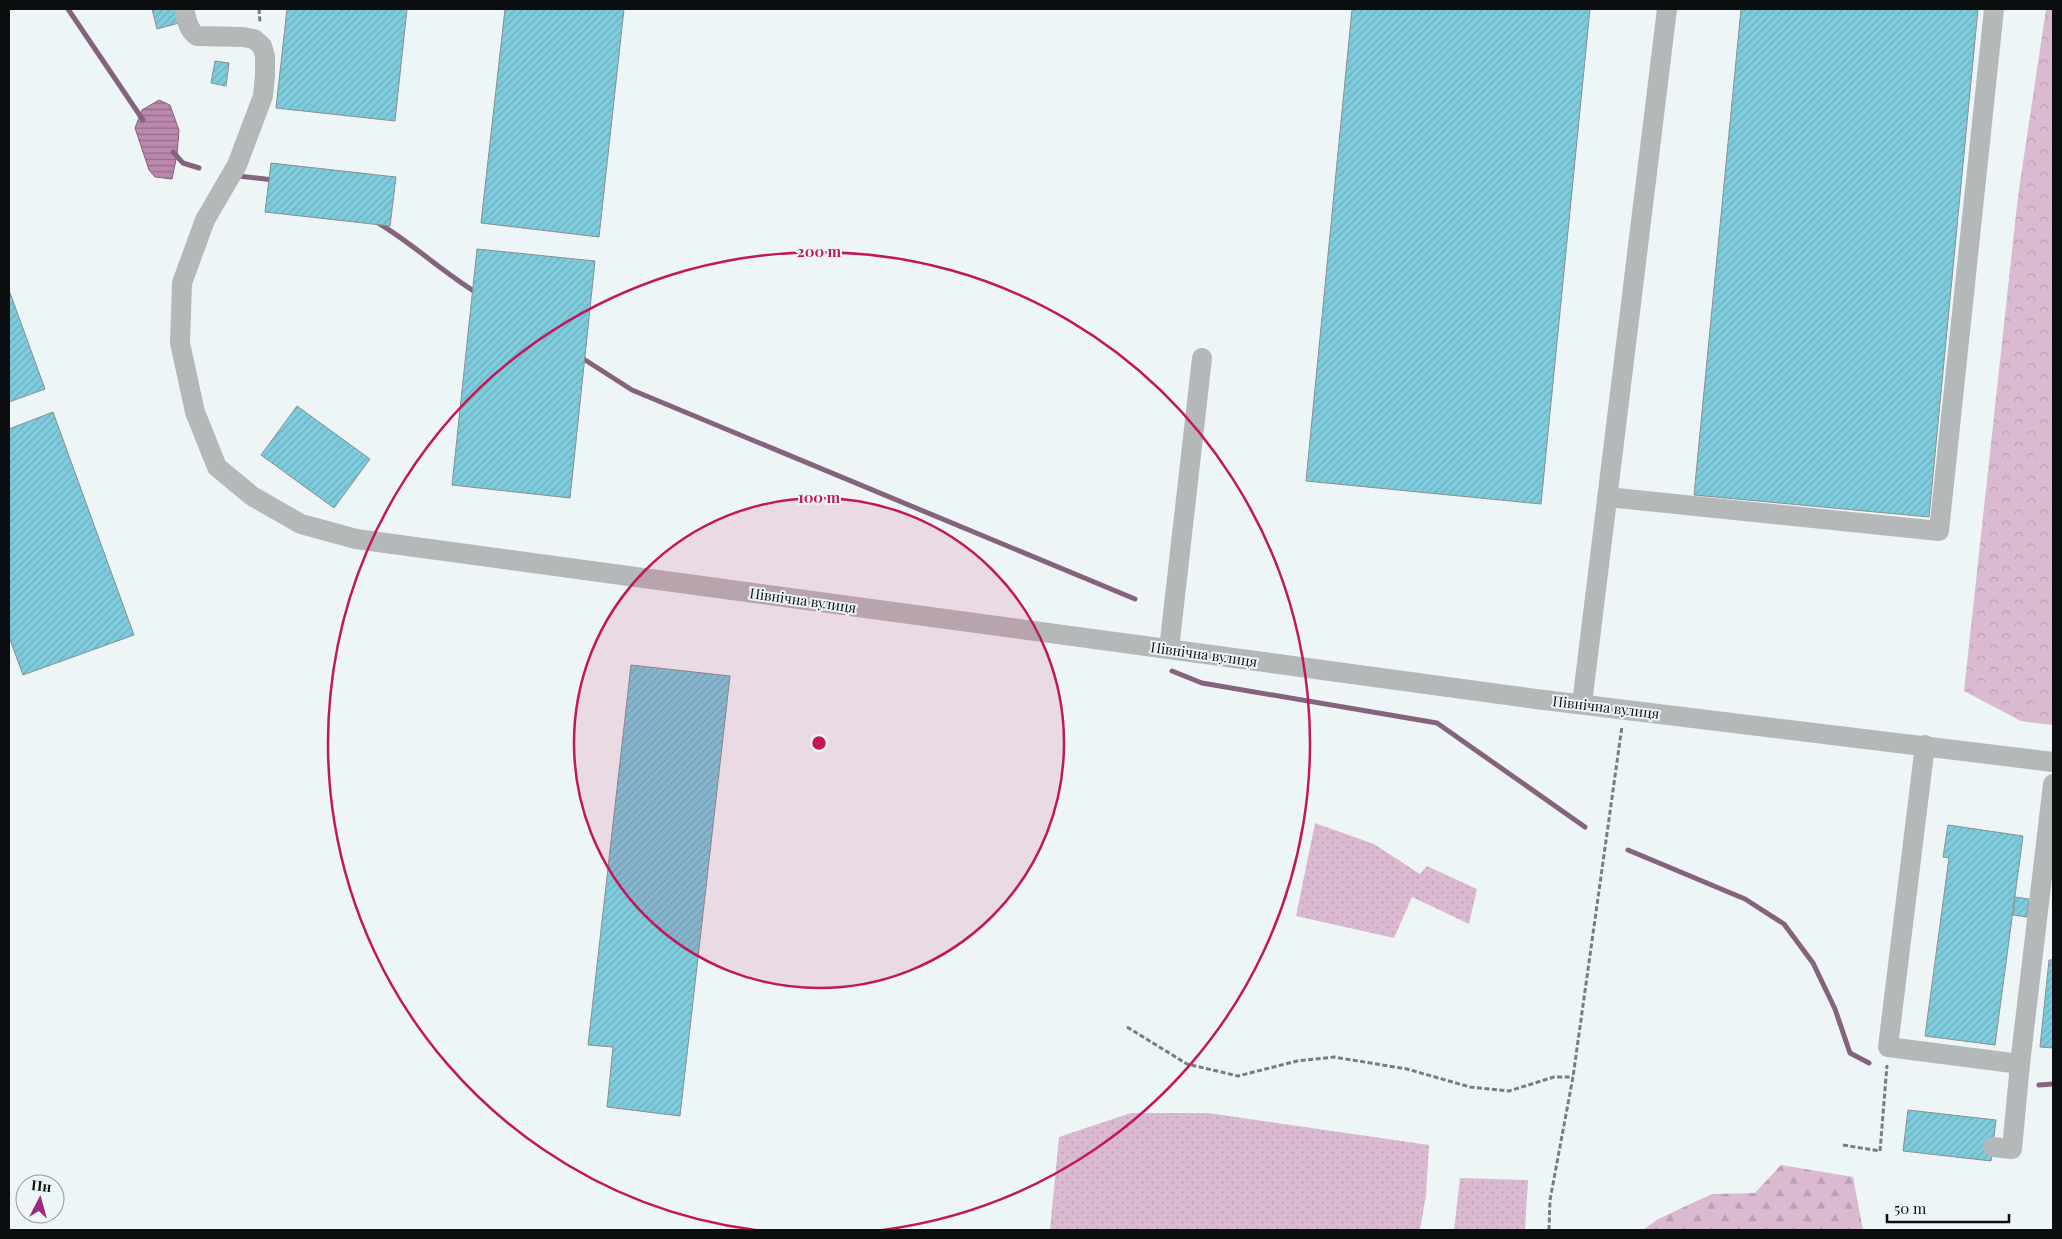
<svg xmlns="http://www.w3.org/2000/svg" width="2062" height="1239" viewBox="0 0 2062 1239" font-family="'Playfair Display',serif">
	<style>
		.forest { fill: url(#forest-firs) }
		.park { fill: url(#park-crowns) }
		.garden { fill: url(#garden-dots) }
		.water { fill: url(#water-rules); stroke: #86637c }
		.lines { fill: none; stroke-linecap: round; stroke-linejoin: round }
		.stream { stroke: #86637c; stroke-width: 5 }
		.building { fill: url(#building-hatch); stroke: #899091 }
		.path { stroke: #787d7e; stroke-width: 3; stroke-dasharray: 5 2.5; stroke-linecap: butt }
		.minor { stroke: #b5b8b9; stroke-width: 20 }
		.ring { fill: none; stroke: #c2185b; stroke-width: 2.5 }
		.labels { text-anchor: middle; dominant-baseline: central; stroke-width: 4; stroke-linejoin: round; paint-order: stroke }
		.street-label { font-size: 14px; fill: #0b0e0e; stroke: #eef5f7 }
		.centre { fill: #c2185b; stroke: #eef5f7; stroke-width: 2.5 }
		.ring-label { font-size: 15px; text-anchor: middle; font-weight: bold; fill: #c2185b; stroke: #eef5f7; stroke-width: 4; stroke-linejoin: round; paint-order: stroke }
	</style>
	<defs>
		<pattern id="forest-firs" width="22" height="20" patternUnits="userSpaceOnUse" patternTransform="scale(1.25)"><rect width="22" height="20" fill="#dbbad1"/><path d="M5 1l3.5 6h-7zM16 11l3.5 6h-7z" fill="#bb9fb2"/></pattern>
		<pattern id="park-crowns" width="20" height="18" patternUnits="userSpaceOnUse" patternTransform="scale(1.25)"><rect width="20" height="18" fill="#dbbad1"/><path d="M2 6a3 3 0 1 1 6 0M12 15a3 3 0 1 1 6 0" fill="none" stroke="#bb9fb2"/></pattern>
		<pattern id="garden-dots" width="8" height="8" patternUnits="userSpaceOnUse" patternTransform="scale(1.25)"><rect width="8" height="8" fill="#dbbad1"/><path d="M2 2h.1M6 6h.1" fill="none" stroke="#bb9fb2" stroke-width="1.8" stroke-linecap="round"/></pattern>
		<pattern id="water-rules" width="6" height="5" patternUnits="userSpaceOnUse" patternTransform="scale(1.25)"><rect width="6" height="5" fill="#bb87ab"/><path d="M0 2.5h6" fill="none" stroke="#966d8a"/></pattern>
		<pattern id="building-hatch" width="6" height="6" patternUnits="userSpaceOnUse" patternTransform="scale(1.25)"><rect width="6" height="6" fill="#7eccdd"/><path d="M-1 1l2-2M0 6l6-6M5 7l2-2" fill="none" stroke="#6caebc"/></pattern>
	</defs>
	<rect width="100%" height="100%" fill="#eef5f7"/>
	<polygon class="forest" points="1781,1165 1853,1177 1863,1230 1643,1230 1658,1219 1712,1194 1755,1193"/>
	<polygon class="park" points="2046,9 2053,9 2053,725 2021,721 1964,691 2018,196"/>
	<g class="garden">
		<polygon points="1315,823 1374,844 1420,874 1427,866 1477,889 1469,924 1412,897 1394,938 1296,916"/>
		<polygon points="1131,1113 1208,1113 1429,1145 1426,1195 1420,1230 1050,1230 1059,1137"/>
		<polygon points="1460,1178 1528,1180 1525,1230 1454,1230"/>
	</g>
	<polygon class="water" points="159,100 170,105 179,130 177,155 172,179 155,177 149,170 135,128 142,110"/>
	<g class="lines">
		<g class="stream">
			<polyline points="68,9 143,120"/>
			<polyline points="173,152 183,163 199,168"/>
			<polyline points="238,176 274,180"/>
			<path d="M 375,221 C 411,242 441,271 477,293"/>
			<polyline points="579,356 632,390 1135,599"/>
			<polyline points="1172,671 1202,683 1437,723 1585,827"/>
			<polyline points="1628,850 1745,899 1784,924 1813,963 1835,1009 1850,1053 1869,1063"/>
			<polyline points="2039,1085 2053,1084"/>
		</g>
	</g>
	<g class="building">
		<polygon points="152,9 176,9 179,23 157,29"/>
		<polygon points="287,9 407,9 395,121 276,108"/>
		<polygon points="505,9 624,9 599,237 481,223"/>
		<polygon points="1352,9 1590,9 1541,504 1306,481"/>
		<polygon points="1741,9 1978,9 1929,517 1694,495"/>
		<polygon points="215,61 229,63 226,86 211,83"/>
		<polygon points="271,163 396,177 390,226 265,212"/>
		<polygon points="477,249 595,261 570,498 452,485"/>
		<polygon points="9,290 45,389 9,402"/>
		<polygon points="297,406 370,459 334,508 261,455"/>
		<polygon points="53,412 134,635 23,675 9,637 9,429"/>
		<polygon points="631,665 730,676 680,1116 607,1107 613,1047 588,1045"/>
		<polygon points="1948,825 2023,836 1995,1045 1925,1036 1949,858 1943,857"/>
		<polygon points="2015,897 2029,899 2027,917 2013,915"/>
		<polygon points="2049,960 2053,960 2053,1048 2040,1047"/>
		<polygon points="1908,1110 1996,1120 1991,1161 1903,1151"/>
	</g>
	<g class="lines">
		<g class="path">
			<polyline points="259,9 260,23"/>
			<polyline points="1127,1027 1187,1064 1238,1076 1297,1061 1334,1057 1407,1069 1470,1087 1509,1091 1554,1077 1573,1077"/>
			<polyline points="1843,1145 1880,1151 1887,1065"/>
			<polyline points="1549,1230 1550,1200 1573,1077 1622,726"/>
		</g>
		<g class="minor">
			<path d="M 184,9 C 187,20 188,30 197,36 L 243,37 L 254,39 L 262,46 L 265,56 L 265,75 L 263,96 L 237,165 L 205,220 L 182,283 L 180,343 L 195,412 L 217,467 L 252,496 L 301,524 L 356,539 L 1536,699 L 2053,762"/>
			<polyline points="1607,497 1939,531 1994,9"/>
			<polyline points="1169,649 1202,358"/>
			<polyline points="1582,704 1667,9"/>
			<polyline points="1925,745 1888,1047 2020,1064 2053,784"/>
			<polyline points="1993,1147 2012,1149 2020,1064"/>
		</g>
	</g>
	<circle cx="819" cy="743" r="245" fill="#c2185b" fill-opacity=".12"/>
	<g class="ring">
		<circle cx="819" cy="743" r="245"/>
		<path d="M755 1230A491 491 0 1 1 883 1230"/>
	</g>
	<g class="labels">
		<g class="street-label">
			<text transform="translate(803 600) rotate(8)">Північна вулиця</text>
			<text transform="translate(1204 654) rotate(8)">Північна вулиця</text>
			<text transform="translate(1606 707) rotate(7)">Північна вулиця</text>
		</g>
	</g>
	<circle cx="819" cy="743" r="8" class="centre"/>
	<g class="ring-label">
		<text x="819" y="257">200 m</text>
		<text x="819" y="503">100 m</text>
	</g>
	<rect width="2062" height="1239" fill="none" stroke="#0b0e0e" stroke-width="20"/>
	<g transform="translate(40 1199) rotate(6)"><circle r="24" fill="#eef5f7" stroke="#93999a"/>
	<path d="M0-4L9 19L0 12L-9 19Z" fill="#9b2783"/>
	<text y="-8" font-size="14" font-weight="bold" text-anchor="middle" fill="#0b0e0e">Пн</text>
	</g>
	<path d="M1887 1214v8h122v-8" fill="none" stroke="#0b0e0e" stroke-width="2.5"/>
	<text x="1894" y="1214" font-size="15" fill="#0b0e0e" stroke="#eef5f7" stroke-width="4" paint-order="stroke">50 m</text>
</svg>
